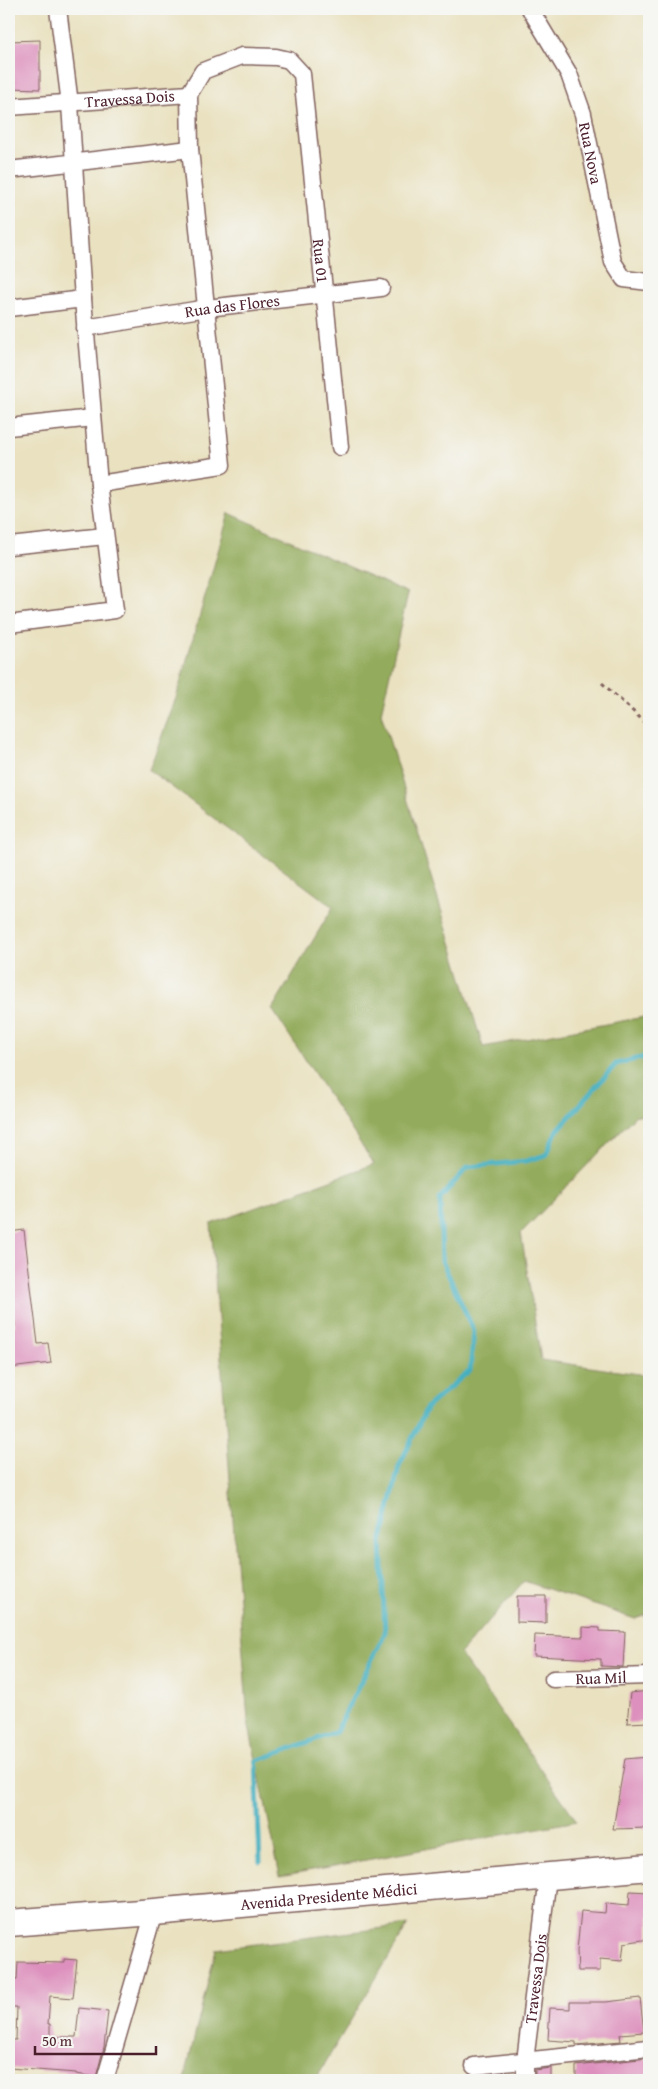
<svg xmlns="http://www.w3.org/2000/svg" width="658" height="2089" viewBox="0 0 658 2089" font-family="'Gentium Book Plus',serif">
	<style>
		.forest { fill: #93ab5c; stroke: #6e6544 }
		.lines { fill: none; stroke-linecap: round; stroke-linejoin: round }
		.stream { stroke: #40adbe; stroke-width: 5 }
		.building { fill: #dd90bd }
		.minor-casing { stroke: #82635f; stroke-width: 19 }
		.primary-casing { stroke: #82635f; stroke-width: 29 }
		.path { stroke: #82635f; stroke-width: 3; stroke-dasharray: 4 4; stroke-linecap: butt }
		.minor { stroke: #fff; stroke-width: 16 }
		.primary { stroke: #fff; stroke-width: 26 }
		.labels { text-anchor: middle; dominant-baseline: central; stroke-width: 4; stroke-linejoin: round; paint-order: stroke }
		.street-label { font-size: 16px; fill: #4a1f2b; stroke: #f6f6f2 }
	</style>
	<rect width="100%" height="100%" fill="#f6f6f2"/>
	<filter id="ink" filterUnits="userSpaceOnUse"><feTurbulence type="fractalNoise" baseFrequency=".02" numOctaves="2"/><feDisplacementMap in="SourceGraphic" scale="10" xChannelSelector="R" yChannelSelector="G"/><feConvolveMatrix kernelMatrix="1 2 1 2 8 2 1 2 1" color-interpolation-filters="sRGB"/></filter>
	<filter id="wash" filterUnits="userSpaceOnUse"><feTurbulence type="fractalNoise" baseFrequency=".0096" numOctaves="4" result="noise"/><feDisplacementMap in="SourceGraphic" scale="20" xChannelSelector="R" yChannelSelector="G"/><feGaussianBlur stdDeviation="1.12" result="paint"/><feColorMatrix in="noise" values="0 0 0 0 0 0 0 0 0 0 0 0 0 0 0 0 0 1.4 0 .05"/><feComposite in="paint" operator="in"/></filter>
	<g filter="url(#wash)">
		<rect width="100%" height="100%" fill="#e9e1bf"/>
		<g class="forest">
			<polygon points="229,513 408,593 381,713 483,1047 649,1016 649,1117 636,1115 521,1233 541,1360 639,1374 649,1379 649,1614 635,1619 524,1581 460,1654 577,1821 280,1876 248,1721 211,1224 374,1164 272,1009 333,907 149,770 176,698"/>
			<polygon points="408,1925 315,2080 184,2080 216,1949"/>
		</g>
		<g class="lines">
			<polyline class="stream" points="260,1862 256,1761 336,1732 385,1633 381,1543 399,1466 427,1407 470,1370 474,1331 442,1261 440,1198 468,1167 526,1161 546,1155 556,1132 616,1064 649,1056"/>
		</g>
		<g id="blocks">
			<g class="building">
				<polygon points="40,40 40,89 9,88 9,41"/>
				<polygon points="24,1230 38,1344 48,1343 51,1363 9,1368 9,1327 15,1326 9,1262 9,1232"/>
				<polygon points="517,1596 546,1596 546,1623 517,1622"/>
				<polygon points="583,1627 600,1628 600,1631 625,1632 623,1667 601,1666 601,1659 534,1656 535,1635 583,1637"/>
				<polygon points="649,1691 649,1722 627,1723 630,1693"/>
				<polygon points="649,1757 649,1828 613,1829 625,1759"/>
				<polygon points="630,1891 649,1892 649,1939 624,1943 622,1961 600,1959 600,1971 578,1971 577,1950 581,1911 605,1913 606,1903 629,1905"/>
				<polygon points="64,1959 77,1960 73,1998 50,1996 48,2024 50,2024 50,2037 76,2037 79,2008 108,2011 104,2047 96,2077 76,2074 76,2073 9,2068 9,2040 16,2040 17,2007 9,2007 9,1979 17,1979 18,1962 64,1963"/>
				<polygon points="640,1998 644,2032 620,2034 621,2041 576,2045 576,2042 548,2040 550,2008 570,2009 570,2002 606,2002"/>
				<polygon points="649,2058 649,2078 644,2080 576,2080 576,2066"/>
				<polygon points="551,2068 551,2080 535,2080 535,2070"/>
			</g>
		</g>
	</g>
	<g filter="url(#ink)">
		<use href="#blocks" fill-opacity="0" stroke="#82635f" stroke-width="1"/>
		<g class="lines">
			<g class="minor-casing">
				<g id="minor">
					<path id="s1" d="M 530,9 L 569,74 L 583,114 L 613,262 L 624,279 L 649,282"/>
					<path id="s2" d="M 9,107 L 189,94"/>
					<path id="s3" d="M 190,149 L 189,94 L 203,71 L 242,56 L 276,57 L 289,60 L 302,74 L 340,447"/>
					<polyline points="9,170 190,149 222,465 99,484"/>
					<polyline points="9,308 83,299"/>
					<path id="s4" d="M 85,328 L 207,308 L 381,288"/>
					<polyline points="9,427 93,418"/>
					<polyline points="9,546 105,536"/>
					<polyline points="9,624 115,610 99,484 83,299 70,104 58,9"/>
					<path id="s5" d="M 553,1679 L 649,1676"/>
					<polyline points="474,2066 649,2048"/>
					<polyline points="105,2080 154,1912"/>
					<path id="s6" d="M 525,2080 L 525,2061 L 548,1877"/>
				</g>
			</g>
			<g class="primary-casing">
				<g id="primary">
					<path id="s7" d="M 9,1923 L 154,1912 L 649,1867"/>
				</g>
			</g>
			<polyline class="path" points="602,683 649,726"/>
			<use href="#minor" class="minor"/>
			<use href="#primary" class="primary"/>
		</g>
	</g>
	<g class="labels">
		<g class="street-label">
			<text stroke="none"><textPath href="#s2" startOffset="121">Travessa Dois</textPath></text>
			<text stroke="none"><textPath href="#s1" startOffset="158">Rua Nova</textPath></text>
			<text stroke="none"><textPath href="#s3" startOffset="378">Rua 01</textPath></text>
			<text stroke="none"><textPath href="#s4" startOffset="149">Rua das Flores</textPath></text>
			<text stroke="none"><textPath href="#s5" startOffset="48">Rua Mil</textPath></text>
			<text stroke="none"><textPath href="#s7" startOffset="321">Avenida Presidente Médici</textPath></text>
			<text stroke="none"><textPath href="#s6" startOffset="102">Travessa Dois</textPath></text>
		</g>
	</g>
	<rect width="658" height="2089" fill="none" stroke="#f6f6f2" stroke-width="30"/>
	<path d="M35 2046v8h121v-8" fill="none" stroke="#4a1f2b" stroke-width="2.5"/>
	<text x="42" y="2046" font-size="15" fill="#4a1f2b" stroke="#f6f6f2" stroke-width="4" paint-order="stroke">50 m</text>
</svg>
